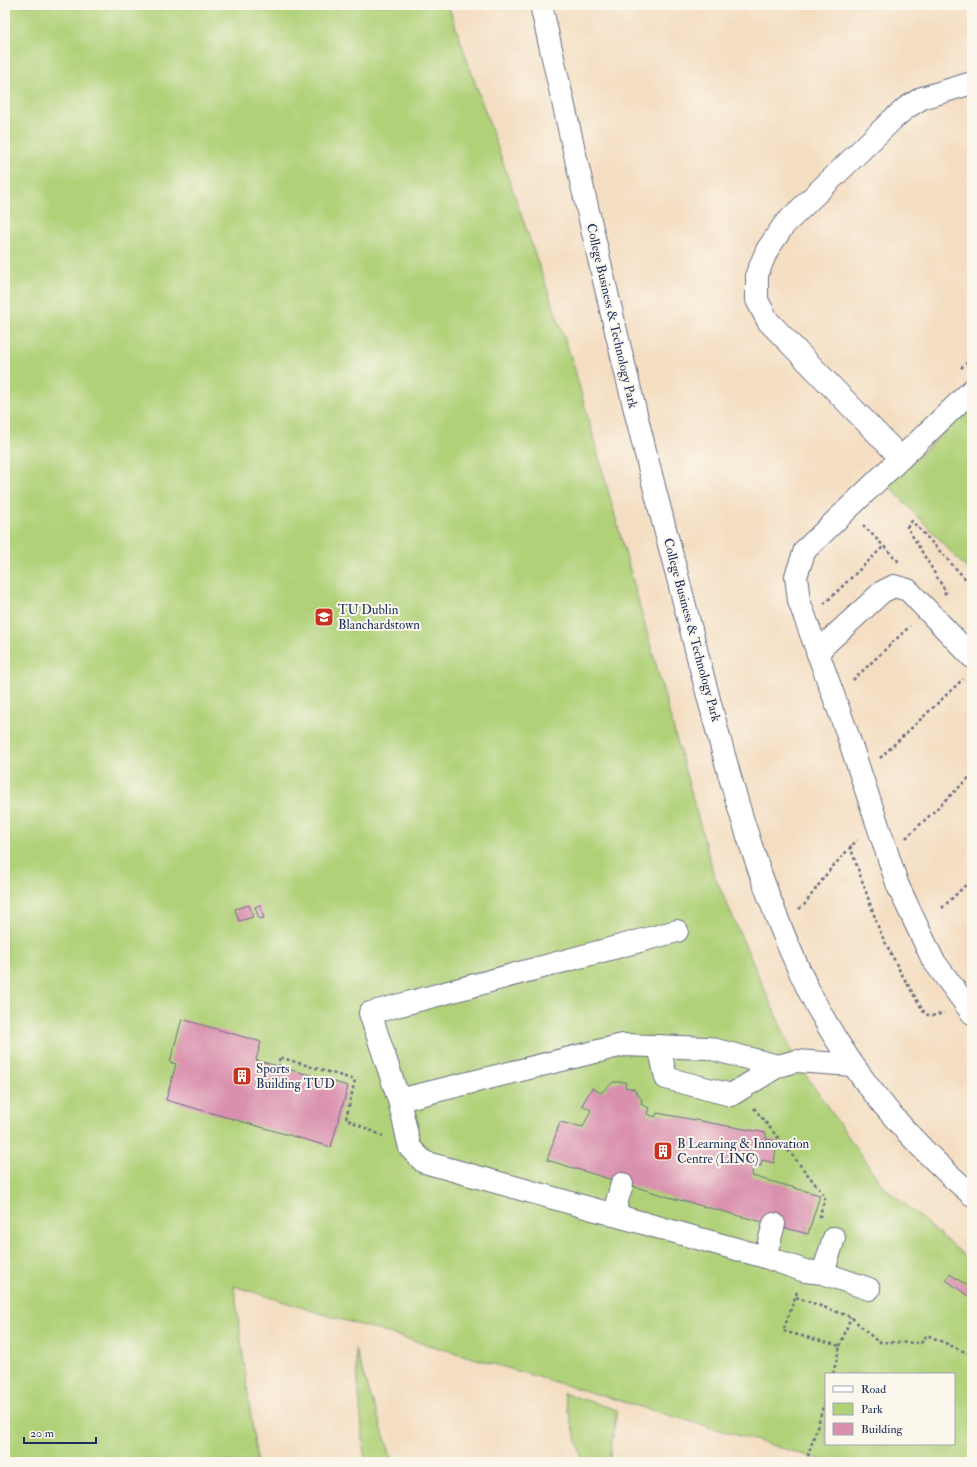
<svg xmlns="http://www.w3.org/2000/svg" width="977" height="1467" viewBox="0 0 977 1467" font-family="'IM FELL Double Pica',serif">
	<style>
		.green { fill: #b1d179; stroke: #66806c; fill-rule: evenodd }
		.building { fill: #d990ae }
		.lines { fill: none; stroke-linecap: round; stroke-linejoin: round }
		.minor-casing { stroke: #676c81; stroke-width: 24 }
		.path { stroke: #676c81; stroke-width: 2.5; stroke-dasharray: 3 3; stroke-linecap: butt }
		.minor { stroke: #fff; stroke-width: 22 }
		.labels { text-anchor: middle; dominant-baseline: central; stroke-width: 4; stroke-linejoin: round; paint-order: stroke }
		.street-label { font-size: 13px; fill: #1b2f5e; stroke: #fbf7ec }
		.poi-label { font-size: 13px; fill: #1b2f5e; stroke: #fbf7ec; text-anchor: start }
	</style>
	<rect width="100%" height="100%" fill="#fbf7ec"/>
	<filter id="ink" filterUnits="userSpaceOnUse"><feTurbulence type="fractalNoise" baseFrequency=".025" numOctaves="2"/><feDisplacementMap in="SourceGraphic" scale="8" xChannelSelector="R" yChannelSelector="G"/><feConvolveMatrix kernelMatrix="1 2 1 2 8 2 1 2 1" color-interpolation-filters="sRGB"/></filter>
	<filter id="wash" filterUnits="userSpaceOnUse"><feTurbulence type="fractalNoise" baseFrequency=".012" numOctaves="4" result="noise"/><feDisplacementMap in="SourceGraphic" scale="16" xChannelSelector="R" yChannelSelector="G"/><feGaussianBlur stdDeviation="0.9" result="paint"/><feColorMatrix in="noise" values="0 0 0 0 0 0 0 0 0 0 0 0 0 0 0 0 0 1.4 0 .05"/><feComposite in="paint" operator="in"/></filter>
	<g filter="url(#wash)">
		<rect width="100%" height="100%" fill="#f4dec2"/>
		<g class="green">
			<path d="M 5,5 L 448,5 L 573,363 L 713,872 L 796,1061 L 881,1184 L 972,1262 L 972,1462 L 829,1462 L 319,1313 L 234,1286 L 257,1462 L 5,1462 ZM 826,1374 L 954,1374 L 954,1444 L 826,1444 Z"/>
			<polygon points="972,406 972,574 888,485"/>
			<polygon points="355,1349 393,1462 365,1462"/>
			<polygon points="563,1393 617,1410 609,1462 583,1462"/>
		</g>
		<g id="blocks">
			<g class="building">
				<polygon points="249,905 253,917 239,921 235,909"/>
				<polygon points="260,905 264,918 259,919 255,907"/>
				<polygon points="182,1019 261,1042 256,1060 348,1086 331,1147 166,1100 176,1064 170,1062"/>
				<polygon points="613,1082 626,1082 625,1087 634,1089 642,1100 641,1104 649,1108 647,1114 655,1117 657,1113 766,1133 766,1139 777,1141 774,1163 762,1160 761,1166 753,1165 752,1176 820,1195 808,1234 672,1198 547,1160 560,1122 583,1127 591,1110 582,1105 592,1088 601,1093"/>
				<polygon points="950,1274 972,1289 971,1298 946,1280"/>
			</g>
		</g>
	</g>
	<g filter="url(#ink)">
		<use href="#blocks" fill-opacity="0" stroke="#676c81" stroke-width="1"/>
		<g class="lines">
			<g class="minor-casing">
				<g id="minor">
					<path d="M 541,5 C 584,194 626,383 676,571 C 713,713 745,862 811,995 C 850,1072 907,1139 972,1195"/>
					<polyline points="972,390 805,550 796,576 799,601 846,730 898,886 933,960 972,1013"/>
					<polyline points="901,458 768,321 757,300 757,274 767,250 784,225 892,120 906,108 922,98 972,83"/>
					<polyline points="817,652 882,592 894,586 908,590 972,657"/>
					<polyline points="659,1046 666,1078 731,1095 778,1066"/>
					<polyline points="853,1065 796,1061 778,1066 708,1048 623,1045 399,1100 410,1148 424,1162 765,1257 805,1271 823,1273 869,1289"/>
					<polyline points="399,1100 370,1013 677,931"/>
					<polyline points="613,1215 622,1184"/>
					<polyline points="765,1257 774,1224"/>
					<polyline points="823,1273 834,1238"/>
				</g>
			</g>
			<g class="path">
				<polyline points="961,368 972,358"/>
				<polyline points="863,525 900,563"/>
				<polyline points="944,594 946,592 907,527 912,521 972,586"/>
				<polyline points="824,604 884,546"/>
				<polyline points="853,680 910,626"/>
				<polyline points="880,758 963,679"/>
				<polyline points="906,838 972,775"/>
				<polyline points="850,846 880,932 901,973 925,1014 931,1016 944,1013"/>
				<polyline points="942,908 972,879"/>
				<polyline points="799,909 804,905 828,872 857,840"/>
				<polyline points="280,1067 279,1057 355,1080 346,1119 383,1136"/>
				<polyline points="754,1108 825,1196 819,1220"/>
				<polyline points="797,1292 783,1331 840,1346 833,1374"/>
				<polyline points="796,1297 851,1317 878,1342 921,1343 927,1335 972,1355"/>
				<polyline points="840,1346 851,1317"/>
				<polyline points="806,1462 826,1398"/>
			</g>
			<use href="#minor" class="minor"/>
		</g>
	</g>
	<defs>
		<g id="university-square" transform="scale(1)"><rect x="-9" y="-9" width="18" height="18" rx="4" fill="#c8321e" stroke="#fbf7ec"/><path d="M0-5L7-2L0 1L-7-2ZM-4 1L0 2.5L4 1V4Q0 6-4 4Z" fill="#fff"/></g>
		<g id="building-square" transform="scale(1)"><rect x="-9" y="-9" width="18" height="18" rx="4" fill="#c8321e" stroke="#fbf7ec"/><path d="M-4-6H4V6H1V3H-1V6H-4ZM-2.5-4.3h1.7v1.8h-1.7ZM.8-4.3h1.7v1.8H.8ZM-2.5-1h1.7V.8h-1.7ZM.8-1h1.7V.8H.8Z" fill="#fff"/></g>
	</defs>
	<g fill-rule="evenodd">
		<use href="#university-square" x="324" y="617"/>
		<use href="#building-square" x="242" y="1076"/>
		<use href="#building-square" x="663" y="1151"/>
	</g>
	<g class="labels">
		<g class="street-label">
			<text transform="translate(612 316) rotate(77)">College Business &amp; Technology Park</text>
			<text transform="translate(692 630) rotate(75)">College Business &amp; Technology Park</text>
		</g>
		<g class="poi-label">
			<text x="338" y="610">TU Dublin<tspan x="338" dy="15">Blanchardstown</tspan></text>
			<text x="256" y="1069">Sports<tspan x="256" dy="15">Building TUD</tspan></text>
			<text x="677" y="1144">B Learning &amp; Innovation<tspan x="677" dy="15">Centre (LINC)</tspan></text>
		</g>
	</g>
	<rect width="977" height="1467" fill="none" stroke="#fbf7ec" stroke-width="20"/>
	<rect x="825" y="1373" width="130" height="72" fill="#fbf7ec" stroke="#a1a7b3"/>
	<rect x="833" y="1386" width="20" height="6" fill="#ffffff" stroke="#a1a7b3"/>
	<text x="861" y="1393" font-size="12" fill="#1b2f5e">Road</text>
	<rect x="833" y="1403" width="20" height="12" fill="#b1d179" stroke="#a1a7b3"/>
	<text x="861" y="1413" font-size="12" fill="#1b2f5e">Park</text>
	<rect x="833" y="1423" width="20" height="12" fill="#d990ae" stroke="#a1a7b3"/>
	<text x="861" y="1433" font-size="12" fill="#1b2f5e">Building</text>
	<path d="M24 1437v6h72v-6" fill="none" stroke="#1b2f5e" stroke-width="2"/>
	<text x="30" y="1437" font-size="12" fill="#1b2f5e" stroke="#fbf7ec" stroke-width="3" paint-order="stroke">20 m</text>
</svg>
